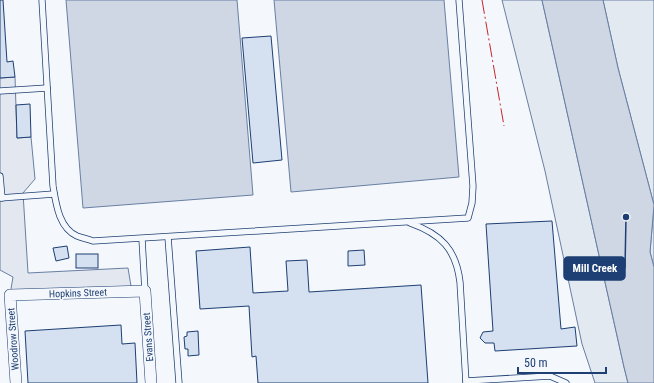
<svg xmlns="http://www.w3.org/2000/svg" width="654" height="383" viewBox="0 0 654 383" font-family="'Roboto Condensed',sans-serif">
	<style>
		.green { fill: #e3e9f0; stroke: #687fa3 }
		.parking { fill: #e3e8f0; stroke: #687fa3 }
		.water { fill: #cfd7e4; stroke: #687fa3 }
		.building { fill: #d5e0f0; stroke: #1d3f73 }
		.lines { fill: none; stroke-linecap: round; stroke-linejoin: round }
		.lane-casing { stroke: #1d3f73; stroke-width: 7 }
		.street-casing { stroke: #1d3f73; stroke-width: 12 }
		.lane { stroke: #f4f7fb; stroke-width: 5.5 }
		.street { stroke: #f4f7fb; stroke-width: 11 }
		.power { stroke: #c62828; stroke-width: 1; stroke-dasharray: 14 3 2 3; stroke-linecap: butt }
		.labels { text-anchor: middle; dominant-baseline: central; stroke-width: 3; stroke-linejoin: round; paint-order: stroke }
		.street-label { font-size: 10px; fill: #1d3f73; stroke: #f4f7fb }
		.leader { fill: none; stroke: #1d3f73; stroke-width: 1.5 }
		.callout-dot { fill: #1d3f73; stroke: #f4f7fb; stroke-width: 1.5 }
		.callout { fill: #1d3f73; stroke: #1d3f73; stroke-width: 1.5 }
		.callout-label { font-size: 11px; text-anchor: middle; font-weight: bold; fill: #fff }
	</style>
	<rect width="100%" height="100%" fill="#f4f7fb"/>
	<g class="green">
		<polygon points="502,0 542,0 624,367 628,383 595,383 582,344 545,171"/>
		<polygon points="603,0 654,0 654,267 650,252 654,205 618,68"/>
	</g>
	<polygon class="parking" points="15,77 17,138 31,137 35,179 23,193 28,273 128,268 132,292 10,295 13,277 0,270 0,78"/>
	<g class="water">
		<polygon points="66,0 237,0 253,195 83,208"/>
		<polygon points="274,0 444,0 459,177 291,192"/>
		<polygon points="542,0 603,0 618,68 654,205 650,252 654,267 654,383 628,383 624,367"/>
	</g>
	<g class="building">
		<polygon points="0,0 3,0 7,62 13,61 15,77 0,78"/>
		<polygon points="271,36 282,160 253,163 242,38"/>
		<polygon points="30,104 31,137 17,138 16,105"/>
		<polygon points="552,221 561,329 575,327 577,346 495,351 494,343 485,343 480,338 483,332 493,331 486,224"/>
		<polygon points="67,246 69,258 56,261 53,248"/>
		<polygon points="250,247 253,293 288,291 286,261 307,260 309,292 421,285 428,383 258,383 256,356 252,357 249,306 200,309 196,251"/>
		<polygon points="364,250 365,265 348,266 348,251"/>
		<rect x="76" y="254" width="22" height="14"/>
		<polygon points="121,325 122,344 135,343 137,383 28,383 25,331"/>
		<polygon points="198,331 199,355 188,356 188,349 185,349 184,337 187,336 187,332"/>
	</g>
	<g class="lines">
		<g class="lane-casing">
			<g id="lane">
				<path d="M 42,0 L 53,186 C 56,204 59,228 77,236 C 82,238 88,239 93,241 L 468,218 L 472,203 L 473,186 L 459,0"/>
				<polyline points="0,91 47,88"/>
				<polyline points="0,176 2,198"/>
				<polyline points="0,198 54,194"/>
				<path d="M 410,223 C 441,234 456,249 460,282 L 466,383"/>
				<polyline points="168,237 179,383"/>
				<polyline points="142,239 145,291"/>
				<polyline points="466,381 550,376 566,383"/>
			</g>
		</g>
		<g class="street-casing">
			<polyline id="street" points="16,383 10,295 145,291 151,383"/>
		</g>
		<use href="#lane" class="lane"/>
		<use href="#street" class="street"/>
		<polyline class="power" points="482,0 504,126"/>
	</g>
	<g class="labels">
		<g class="street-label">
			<text transform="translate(78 293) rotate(-2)">Hopkins Street</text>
			<text transform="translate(148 337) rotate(-94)">Evans Street</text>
			<text transform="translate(13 339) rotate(-94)">Woodrow Street</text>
		</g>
	</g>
	<path class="leader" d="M626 217L625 268"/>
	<circle class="callout-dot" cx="626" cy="217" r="4"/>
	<rect class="callout" x="564" y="257" width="61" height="23" rx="4"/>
	<g class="callout-label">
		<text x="595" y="272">Mill Creek</text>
	</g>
	<path d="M518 367v6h88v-6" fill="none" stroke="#1d3f73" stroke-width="2"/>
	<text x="524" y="367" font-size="12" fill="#1d3f73" stroke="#f4f7fb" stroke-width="3" paint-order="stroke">50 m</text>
</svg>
